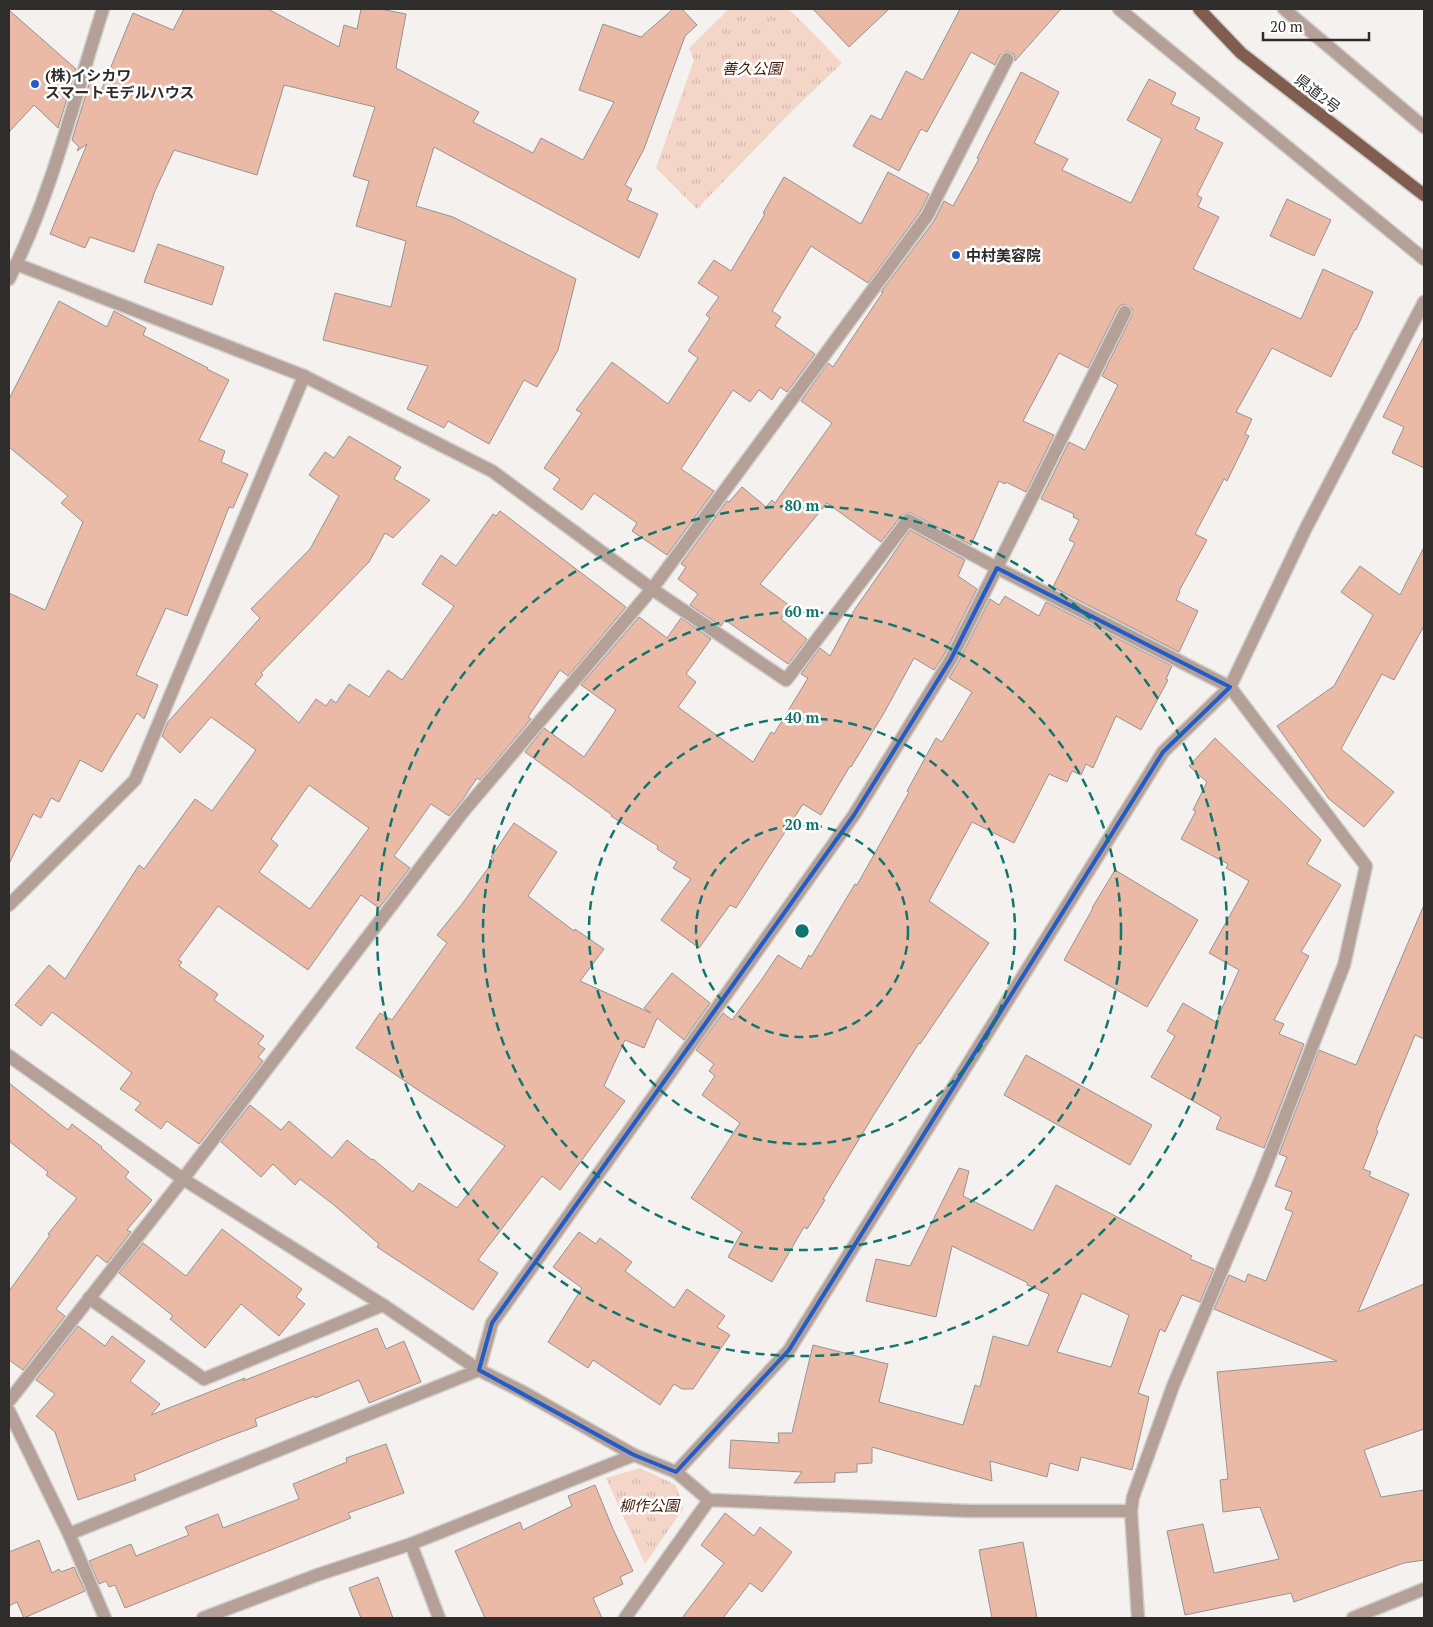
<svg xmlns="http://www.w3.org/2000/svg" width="1433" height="1627" viewBox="0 0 1433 1627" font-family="'PT Serif','Noto Sans JP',serif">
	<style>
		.park { fill: url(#park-tufts) }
		.building { fill: #ebbaa7; stroke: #969392; fill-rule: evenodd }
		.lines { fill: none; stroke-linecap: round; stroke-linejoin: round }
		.minor-casing { stroke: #d0cecc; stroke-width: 15 }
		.primary-casing { stroke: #d0cecc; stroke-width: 15 }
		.minor { stroke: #b5a098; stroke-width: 12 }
		.primary { stroke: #815d4f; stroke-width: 12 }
		.marked { fill: none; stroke: #215cc8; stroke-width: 4; stroke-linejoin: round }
		.ring { fill: none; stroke: #0f766e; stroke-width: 2.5; stroke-dasharray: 9 6 }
		.poi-dot { fill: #215cc8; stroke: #fff; stroke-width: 2 }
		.labels { text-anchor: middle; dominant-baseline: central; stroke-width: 5; stroke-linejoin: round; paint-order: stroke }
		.park-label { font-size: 15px; font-style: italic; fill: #461a06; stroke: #fff }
		.poi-label { font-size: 15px; font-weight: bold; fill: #2e2d2c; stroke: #fff; text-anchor: start }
		.street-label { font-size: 15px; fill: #2e2d2c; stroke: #fff }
		.centre { fill: #0f766e; stroke: #fff; stroke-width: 2.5 }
		.ring-label { font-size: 15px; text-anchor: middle; font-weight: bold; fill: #0f766e; stroke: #fff; stroke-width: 5; stroke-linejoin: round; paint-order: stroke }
	</style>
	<defs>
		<pattern id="park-tufts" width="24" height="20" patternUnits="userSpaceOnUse" patternTransform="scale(1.25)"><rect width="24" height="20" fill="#f4d6c9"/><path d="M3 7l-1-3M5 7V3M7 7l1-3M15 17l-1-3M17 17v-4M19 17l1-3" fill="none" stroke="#d2b8ad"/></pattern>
	</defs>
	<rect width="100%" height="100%" fill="#f4f1ef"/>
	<g class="park">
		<polygon points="729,9 789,9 842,63 789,114 697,209 656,168 694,60 689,48"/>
		<polygon points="640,1468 676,1485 683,1509 645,1564 606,1478"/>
	</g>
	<g class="building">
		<polygon points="184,9 268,9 339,47 344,25 357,29 361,9 380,9 406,14 396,68 479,112 473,122 533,153 541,138 583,160 614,102 579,90 603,24 641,37 673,9 682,9 697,25 685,36 644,149 625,185 632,189 627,200 658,214 639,258 434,147 416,206 453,217 576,279 558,350 537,387 524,380 489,444 448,421 444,428 407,409 428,366 323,340 335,293 391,307 406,241 356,226 369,181 353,176 375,107 284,85 257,175 174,150 155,191 134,252 90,237 85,248 50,234 87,144 77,151 79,147 72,140 90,81 101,91 133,13 173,30"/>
		<polygon points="813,9 889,9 849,47"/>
		<polygon points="960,9 1061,9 1015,61 1014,54 1007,51 1000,55 995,65 971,52 927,132 921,129 899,171 853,146 871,115 881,120 906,71 923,80"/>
		<polygon points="9,10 76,69 58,128 34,105 9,132"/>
		<polygon points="1021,72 1059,92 1034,143 1068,159 1062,170 1131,203 1162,139 1127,120 1149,79 1176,93 1171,104 1200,118 1195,129 1223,143 1197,195 1202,198 1198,207 1219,217 1193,269 1301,319 1323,269 1373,292 1356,330 1355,329 1331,377 1272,348 1236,412 1252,419 1245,434 1249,436 1227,481 1224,479 1195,534 1207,540 1179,591 1180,592 1176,600 1198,611 1179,652 1053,587 1075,543 1069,540 1079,520 1073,517 1074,514 1041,499 1069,442 1085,450 1118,385 1102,376 1132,315 1132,308 1125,304 1121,305 1118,308 1088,368 1059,353 1023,421 1054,435 1026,492 1006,482 1005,484 999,481 971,545 909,512 902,515 881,542 827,503 760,584 790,606 781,619 807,639 788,664 725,620 721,626 690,605 698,594 678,579 686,567 681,564 727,501 729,502 742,487 766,507 772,500 775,503 832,423 801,401 828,363 833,367 883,292 881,292 934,221 944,201 953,206 979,159 977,158"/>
		<polygon points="888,172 929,194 920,212 868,283 811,246 772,311 781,317 775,326 815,354 787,392 780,387 772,400 759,390 750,402 733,390 681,469 714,491 667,555 632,531 637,523 594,493 582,510 553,489 560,479 544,468 582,413 576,410 612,362 668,404 698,358 688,351 710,318 706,315 719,297 698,283 714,260 731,271 765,214 763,213 784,177 861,224"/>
		<polygon points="1287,199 1331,220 1314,256 1270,236"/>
		<polygon points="158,244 224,267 212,305 144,282"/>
		<polygon points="59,301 107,327 114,311 146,328 143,335 208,368 207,369 229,380 199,440 225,451 221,462 248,474 233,508 229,507 187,616 166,608 136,675 158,685 144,719 137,713 102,772 80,760 59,802 51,798 41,818 33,814 9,864 9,593 45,610 83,522 61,503 68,496 9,447 9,399"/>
		<polygon points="1424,336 1424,468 1392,453 1404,427 1383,417"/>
		<path d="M 349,436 L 401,467 L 394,479 L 430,500 L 393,538 L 385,533 L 369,562 L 261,673 L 263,675 L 255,684 L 299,723 L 316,699 L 326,706 L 331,699 L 336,703 L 349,684 L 369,697 L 388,670 L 402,680 L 454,606 L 422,584 L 441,555 L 456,566 L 493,514 L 496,516 L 500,511 L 626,607 L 568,676 L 560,670 L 528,717 L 531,719 L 480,780 L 477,778 L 463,799 L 449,816 L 431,804 L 394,856 L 410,868 L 379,908 L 361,895 L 308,970 L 218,906 L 178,960 L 182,962 L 179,966 L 218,994 L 214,1000 L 264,1036 L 258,1044 L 265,1049 L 258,1057 L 263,1061 L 199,1144 L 167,1121 L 161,1129 L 135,1110 L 141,1103 L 120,1089 L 132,1073 L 52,1012 L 41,1026 L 15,1005 L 49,965 L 65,979 L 139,865 L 144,869 L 195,799 L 212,811 L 256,750 L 211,717 L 180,753 L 162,736 L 168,722 L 260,618 L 251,609 L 310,549 L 339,496 L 309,475 L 325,452 L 334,458 ZM 309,785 L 369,828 L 310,909 L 259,872 L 278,845 L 271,839 Z"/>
		<polygon points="910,530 965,560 958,576 977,589 944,655 934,670 914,658 884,713 851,767 850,766 821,815 803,804 736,908 730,905 699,948 661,920 691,879 673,868 677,862 657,849 658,846 611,816 612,815 525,752 544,728 584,757 616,710 581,685 639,617 667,638 681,618 711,639 686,674 696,682 678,707 753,762 771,732 774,734 808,678 801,674 820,648 830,656 855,609"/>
		<polygon points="1424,547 1424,626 1394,680 1382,674 1341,749 1394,792 1364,827 1329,799 1277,726 1334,686 1373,615 1341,592 1360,566 1400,595"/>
		<polygon points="1005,596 1039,616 1046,602 1172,666 1166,679 1168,680 1141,730 1116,716 1093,768 1086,764 1081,775 1072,771 1067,782 1049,774 1014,843 972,822 929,901 989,943 920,1044 919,1043 873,1116 823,1199 825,1200 807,1229 804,1227 772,1282 728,1257 742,1232 691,1198 740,1123 702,1095 715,1076 709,1071 714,1064 696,1050 723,1013 732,1020 762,979 778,955 801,969 809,955 811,957 855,884 857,885 909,792 907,791 936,738 942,742 972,692 949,678 958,663 990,599 999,605"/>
		<polygon points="1215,738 1321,840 1307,864 1341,885 1301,952 1309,956 1274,1020 1284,1024 1279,1034 1304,1044 1264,1148 1216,1129 1221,1117 1151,1077 1175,1036 1167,1031 1183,1003 1216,1022 1239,970 1209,953 1249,881 1226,868 1228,864 1181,839 1196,811 1193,810 1207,782 1189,766"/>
		<polygon points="514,823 557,852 528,896 574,931 575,929 604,949 580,981 651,1013 644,1008 672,973 710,1003 684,1040 657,1018 644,1048 625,1040 604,1086 625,1101 560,1190 542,1176 478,1260 498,1273 473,1310 377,1247 379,1244 334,1205 300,1179 295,1185 273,1164 261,1177 221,1142 250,1105 281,1130 289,1121 332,1158 347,1140 372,1160 373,1159 413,1192 419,1183 457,1208 505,1146 424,1094 356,1048 380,1013 392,1020 447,943 437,935 462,904 494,860 491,857"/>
		<polygon points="1115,870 1198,920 1147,1007 1064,960 1093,908 1092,908"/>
		<polygon points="1424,905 1424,1039 1415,1035 1376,1130 1378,1131 1363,1169 1371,1172 1369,1176 1409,1194 1358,1312 1424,1284 1424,1429 1364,1450 1381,1497 1424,1490 1424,1560 1404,1563 1294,1602 1291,1593 1185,1615 1167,1531 1203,1524 1214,1573 1279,1559 1260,1507 1223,1512 1220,1480 1228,1479 1217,1372 1337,1361 1214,1309 1229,1275 1245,1282 1248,1274 1266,1281 1293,1212 1285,1209 1292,1192 1275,1186 1287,1157 1279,1154 1319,1050 1356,1065"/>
		<polygon points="1026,1055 1152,1125 1130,1165 1004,1095"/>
		<polygon points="9,1083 68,1130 72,1124 102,1147 101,1148 129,1172 125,1177 152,1200 127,1230 131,1232 107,1263 97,1255 56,1309 65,1316 23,1370 9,1360 9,1291 50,1235 48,1234 77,1198 46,1175 48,1172 9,1141"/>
		<path d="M 959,1168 L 969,1171 L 963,1196 L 1033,1231 L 1056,1185 L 1192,1256 L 1190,1259 L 1214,1269 L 1200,1302 L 1182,1295 L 1165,1332 L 1160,1329 L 1138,1393 L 1149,1397 L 1132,1470 L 1081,1457 L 1078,1471 L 1050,1463 L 1047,1477 L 990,1461 L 992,1481 L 872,1447 L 872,1463 L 857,1464 L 857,1472 L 835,1473 L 835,1482 L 794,1483 L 802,1472 L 729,1468 L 731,1440 L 779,1443 L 778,1433 L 792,1433 L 813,1345 L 888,1364 L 879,1402 L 963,1425 L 975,1385 L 980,1387 L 993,1336 L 1028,1346 L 1049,1294 L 1027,1285 L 1028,1283 L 952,1246 L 936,1317 L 866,1301 L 876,1259 L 910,1266 ZM 1082,1293 L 1129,1315 L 1111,1367 L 1057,1352 Z"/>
		<polygon points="222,1229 302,1289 296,1297 305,1304 279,1336 241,1304 205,1348 170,1319 173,1316 119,1273 143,1243 186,1276"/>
		<polygon points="579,1232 596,1244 600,1238 632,1262 625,1271 674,1308 687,1289 725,1316 717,1327 730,1335 693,1389 682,1389 674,1384 660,1405 593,1360 588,1368 548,1342 582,1288 553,1267"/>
		<polygon points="78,1326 105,1346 112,1336 145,1361 130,1381 160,1404 151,1415 245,1378 243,1381 377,1328 386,1349 404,1341 421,1382 369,1403 359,1380 315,1398 314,1396 255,1419 257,1426 217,1441 134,1475 136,1480 78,1500 55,1432 36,1416 55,1394 36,1380"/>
		<polygon points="386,1444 404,1493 348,1513 351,1518 125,1608 115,1585 109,1587 106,1581 99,1584 89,1561 131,1544 136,1556 189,1535 185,1527 218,1514 223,1528 299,1499 293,1484 347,1462 346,1458"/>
		<polygon points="595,1485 613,1529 633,1571 620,1577 623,1584 593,1598 602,1618 485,1618 455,1551 520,1522 523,1530 572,1506 568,1496"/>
		<polygon points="725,1513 754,1536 760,1527 792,1552 762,1592 750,1583 723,1618 682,1618 724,1563 701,1545"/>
		<polygon points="39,1540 52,1573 59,1569 61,1572 74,1567 85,1591 24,1618 17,1602 9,1606 9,1552"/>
		<polygon points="1023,1542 1037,1618 992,1618 979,1550"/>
		<polygon points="378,1577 393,1618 361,1618 349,1588"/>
	</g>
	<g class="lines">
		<g class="minor-casing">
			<g id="minor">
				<polyline points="1119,9 1424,259"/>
				<polyline points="1284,9 1424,127"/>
				<polyline points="16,264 304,376 492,471 652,589 786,680 908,520 997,568 1230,687 1163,752 789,1350 676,1472"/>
				<path d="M 9,279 C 52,194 74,99 103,9"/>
				<polyline points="9,905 135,780 304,376"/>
				<polyline points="9,1056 183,1179 383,1305 479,1370 523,1392 634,1455 676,1472 709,1500 969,1511 1131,1511"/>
				<polyline points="89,1298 204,1379 383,1305"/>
				<polyline points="479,1370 492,1323 854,815 951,659 1125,312"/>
				<polyline points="9,1401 183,1179 462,813 652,589 927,216 1007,59"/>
				<polyline points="9,1411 69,1534 105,1618"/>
				<polyline points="69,1534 479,1370"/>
				<polyline points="411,1544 439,1618"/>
				<polyline points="203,1618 317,1575 411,1544 634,1455"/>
				<polyline points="625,1618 709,1500"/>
				<polyline points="1138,1618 1131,1511 1133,1497 1173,1386 1261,1178 1344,965 1366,866 1230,687 1306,528 1424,302"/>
				<polyline points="1353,1618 1424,1589"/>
			</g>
		</g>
		<g class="primary-casing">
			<polyline id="primary" points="1199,9 1241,53 1424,195"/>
		</g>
		<use href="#minor" class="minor"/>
		<use href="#primary" class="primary"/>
	</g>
	<path class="marked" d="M 997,568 L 1230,687 L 1163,752 L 789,1350 L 676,1472 L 634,1455 L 479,1370 L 492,1323 L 854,815 L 951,659 Z"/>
	<g class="ring">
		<circle cx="802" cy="931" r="106"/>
		<circle cx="802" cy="931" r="213"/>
		<circle cx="802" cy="931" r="319"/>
		<circle cx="802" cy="931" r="425"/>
	</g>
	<g class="poi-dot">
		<circle cx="35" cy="84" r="5"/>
		<circle cx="956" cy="255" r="5"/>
	</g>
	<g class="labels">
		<g class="park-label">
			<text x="752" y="68">善久公園</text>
			<text x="649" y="1505">柳作公園</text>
		</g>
		<g class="poi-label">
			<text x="45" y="75">(株)イシカワ<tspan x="45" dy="17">スマートモデルハウス</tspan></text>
			<text x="966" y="255">中村美容院</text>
		</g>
		<g class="street-label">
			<text transform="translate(1318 93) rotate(38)">県道2号</text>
		</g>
	</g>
	<circle cx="802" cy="931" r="8" class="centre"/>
	<g class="ring-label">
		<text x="802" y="511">80 m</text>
		<text x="802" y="617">60 m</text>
		<text x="802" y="723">40 m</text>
		<text x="802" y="830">20 m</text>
	</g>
	<rect width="1433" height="1627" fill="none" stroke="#2e2d2c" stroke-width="20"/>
	<path d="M1263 32v8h106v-8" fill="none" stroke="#2e2d2c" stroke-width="2.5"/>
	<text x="1270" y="32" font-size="15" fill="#2e2d2c" stroke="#ffffff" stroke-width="4" paint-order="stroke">20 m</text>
</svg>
